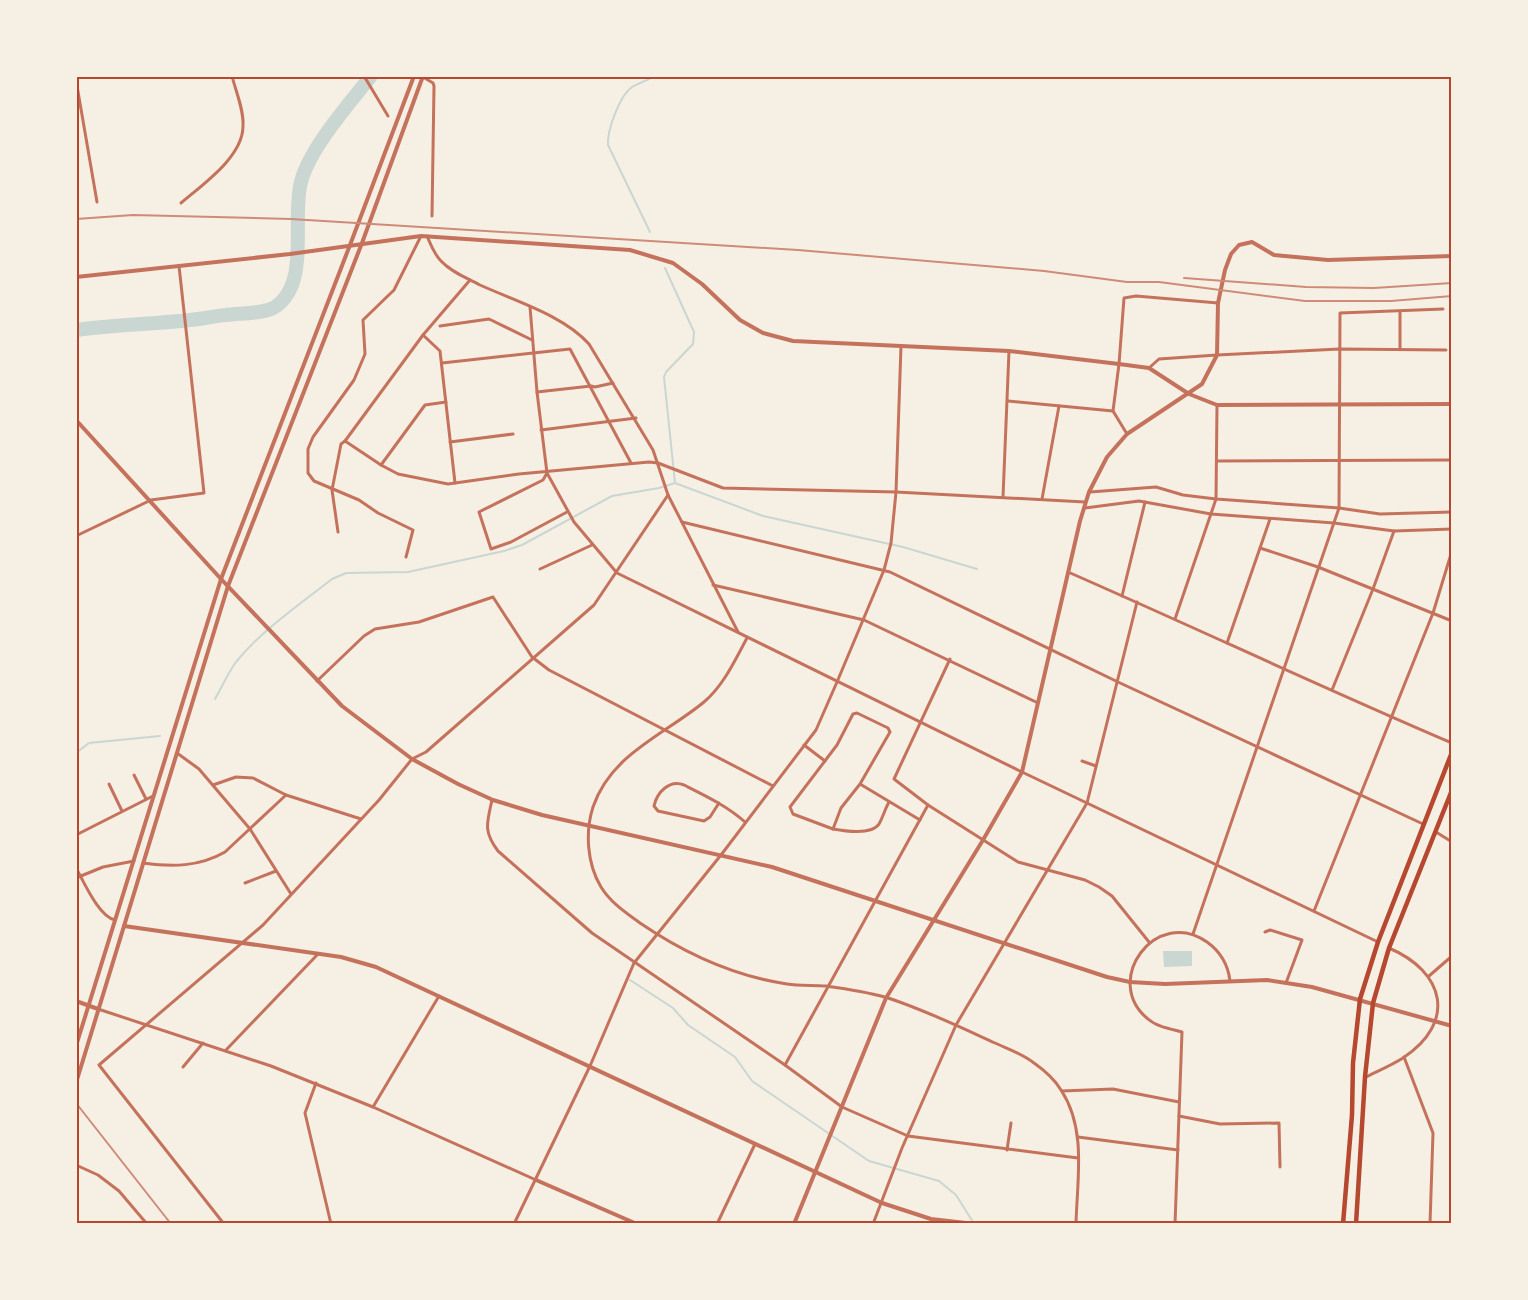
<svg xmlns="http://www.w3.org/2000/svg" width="1528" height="1300" viewBox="0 0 1528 1300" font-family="Mulish,sans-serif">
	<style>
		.water { fill: #c9d6d2 }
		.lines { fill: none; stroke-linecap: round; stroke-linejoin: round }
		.stream { stroke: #c9d6d2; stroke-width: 2 }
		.river { stroke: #c9d6d2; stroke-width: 14 }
		.minor { stroke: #c5725c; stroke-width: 3 }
		.tertiary { stroke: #c5725c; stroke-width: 4 }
		.secondary { stroke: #b5482f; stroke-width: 4.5 }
		.rail { stroke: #cf8b77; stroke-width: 2 }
		.neatline { fill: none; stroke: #b5482f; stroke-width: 2 }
	</style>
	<rect width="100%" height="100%" fill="#f6efe4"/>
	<polygon class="water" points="1163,951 1192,951 1192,966 1164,967"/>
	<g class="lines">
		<g class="stream">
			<path d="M 650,232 L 608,145 C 607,130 620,95 632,87 C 639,83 648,80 655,76"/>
			<polyline points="665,268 694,332 693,344 666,372 664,377 675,483"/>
			<path d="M 215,699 C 222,687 228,673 236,662 C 262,630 300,604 332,579 L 346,573 L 408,572 L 504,551 L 522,545 L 612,496 L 659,488 L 675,483 L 763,516 L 903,547 L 977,569"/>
			<polyline points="76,753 89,743 160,736"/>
			<polyline points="630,980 673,1008 688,1025 735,1057 752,1081 869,1161 939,1181 956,1195 973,1222"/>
		</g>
		<path class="river" d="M 76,330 C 114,325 152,324 190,320 C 202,319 214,316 226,315 C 238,313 265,314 275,307 C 311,283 291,219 301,182 C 309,149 349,104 371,76"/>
		<g class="minor">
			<polyline points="364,76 388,116"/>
			<polyline points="423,77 433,83 434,86 432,216"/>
			<polyline points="76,80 97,202"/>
			<path d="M 181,203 C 202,185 243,157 243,126 C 244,110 236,92 232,76"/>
			<path d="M 427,236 C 431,245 434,254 441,261 C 451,272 467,278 480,285 C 515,301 563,315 589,344 L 653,450 L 668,495 L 738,632"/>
			<polyline points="470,280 423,335 345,441 381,465 398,474 448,484 519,474 649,462 658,463 723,488 896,492 1085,502"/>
			<polyline points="530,307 537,392 547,473 574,522 617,573 1022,772 1378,942"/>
			<polyline points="1400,312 1400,349"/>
			<polyline points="440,326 489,319 532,340"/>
			<polyline points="423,335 440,351 455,483"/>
			<polyline points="442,363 570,349 631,463"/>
			<polyline points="1149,368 1159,359 1217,355 1339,349 1446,350"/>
			<polyline points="537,392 591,386 595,387 613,383"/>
			<polyline points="1008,401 1113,411"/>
			<polyline points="541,430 636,418"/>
			<polyline points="1127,434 1113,411 1119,364 1124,298 1136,296 1218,303"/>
			<polyline points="450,442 513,434"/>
			<polyline points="1217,461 1452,460"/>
			<polyline points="381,465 425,405 446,402"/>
			<polyline points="547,473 543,480 479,512 491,549 511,542 567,512"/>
			<polyline points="1090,492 1156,487 1183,495 1216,499 1339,508 1380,514 1452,512"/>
			<polyline points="1003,497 1009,351"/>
			<polyline points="1042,499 1059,406"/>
			<polyline points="1085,508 1139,501 1211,514 1334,523 1394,531 1452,529"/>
			<polyline points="1270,519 1260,548 1318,567 1452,621"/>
			<polyline points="682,522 890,572 1118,682 1423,824"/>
			<polyline points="338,532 332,490 341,444 345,441"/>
			<polyline points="76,536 151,500 204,493 179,266"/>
			<polyline points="406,557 413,530 378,513 359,500 314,481 308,473 308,449 313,437 354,380 365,354 363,320 394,290 421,236"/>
			<polyline points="540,569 592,545"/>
			<path d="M 1068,572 C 1196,628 1323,688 1452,743"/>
			<polyline points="713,585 864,620 1038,703"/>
			<polyline points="1122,596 1145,502"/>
			<polyline points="1175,619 1216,499 1217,406"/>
			<path d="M 747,638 C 735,660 724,685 704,702 C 664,735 611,754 593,807 C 585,832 587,864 601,887 C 611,903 625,912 640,923 C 684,953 733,976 787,984 C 799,986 813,985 826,986 C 845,989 869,992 888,998 C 925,1010 960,1027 995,1043 C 1008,1049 1023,1054 1034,1063 C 1044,1070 1055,1080 1061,1090 C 1087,1129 1077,1180 1076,1224"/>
			<polyline points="1227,643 1260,548"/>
			<polyline points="950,659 894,779 928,805 1018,862 1085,880 1099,887 1112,896 1149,942"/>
			<polyline points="317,681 364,636 375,629 419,622 493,597 532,657 549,670 773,786"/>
			<polyline points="1332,690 1373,589 1394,531"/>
			<polyline points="804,745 825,761"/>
			<polyline points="177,753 199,769 250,829 291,894"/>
			<polyline points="1082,761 1096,766"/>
			<polyline points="134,775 146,799"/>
			<polyline points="109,784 122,811"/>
			<polyline points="860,784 841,808 833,829 793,814 790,807 837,745 853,714 857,713 888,728 890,732 860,784 920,820"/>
			<polyline points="213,785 236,777 253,778 286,795 361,819"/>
			<path d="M 492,800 C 487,823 483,831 498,851 L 592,933 L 785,1065 L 842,1107 L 908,1136 L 1078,1158"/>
			<path d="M 719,803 L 710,817 L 704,821 L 658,811 L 654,806 C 657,792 670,779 684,785 C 706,796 727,806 745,822"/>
			<path d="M 833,829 C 844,831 872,835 879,824 C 883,817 885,809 889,802"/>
			<polyline points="1436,832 1452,842"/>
			<polyline points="76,835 153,796"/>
			<path d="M 143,863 C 172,867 199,867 225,852 L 286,795"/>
			<path d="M 76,868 C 84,882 99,917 115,920"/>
			<polyline points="76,878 103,867 134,861"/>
			<polyline points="245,883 276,871"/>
			<polyline points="1314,911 1433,613 1451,554 1452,542"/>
			<polyline points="1265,932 1270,930 1302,940 1286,983"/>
			<polyline points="1193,934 1339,508 1340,313 1443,309"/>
			<polyline points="1429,976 1452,956"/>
			<polyline points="98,1009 271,1066 373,1107 536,1180"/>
			<polyline points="226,1050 318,954"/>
			<polyline points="1404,1057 1433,1133 1430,1224"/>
			<polyline points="785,1065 928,805"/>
			<polyline points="183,1067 203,1043"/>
			<path d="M 1366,1077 C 1378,1071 1392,1065 1403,1058 C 1457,1022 1445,972 1389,948"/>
			<polyline points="316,1083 305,1113 331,1224"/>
			<polyline points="1062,1091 1113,1089 1179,1102"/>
			<polyline points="373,1107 439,996"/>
			<polyline points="1179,1116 1220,1124 1279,1123 1280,1167"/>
			<polyline points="1078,1137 1178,1150"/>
			<polyline points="1007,1150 1011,1123"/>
			<polyline points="76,1165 98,1175 119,1191 147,1224"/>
			<polyline points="224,1224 99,1065 263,925 379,800 412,759 426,752 594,605 668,495"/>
			<polyline points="514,1224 590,1066 634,963 721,855 816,730 837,682 884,570 891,543 896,492 901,346"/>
			<polyline points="717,1224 755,1144"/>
			<polyline points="873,1224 902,1148 956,1025 1087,803 1137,602"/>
			<path d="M 1175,1224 L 1182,1032 C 1171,1029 1157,1027 1148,1019 C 1101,981 1156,906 1207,942 C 1221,952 1228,964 1230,981"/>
		</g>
		<g class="tertiary">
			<polyline points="76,277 290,254 421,236 630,250 673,263 702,284 740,320 763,333 793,341 1009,351 1119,364 1149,368 1189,394 1217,405 1452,404"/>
			<polyline points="76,420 221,579 342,706 412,759 458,784 493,800 542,815 772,867 1107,977 1130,982 1165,984 1267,980 1312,987 1452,1026"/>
			<polyline points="124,926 341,957 376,967 882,1203 931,1219 975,1224"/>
			<polyline points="76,1001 98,1009"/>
			<polyline points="76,1046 221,579 350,245 414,76"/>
			<polyline points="76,1083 228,586 362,243 423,76"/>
			<polyline points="536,1180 637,1224"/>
			<polyline points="794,1224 886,998 983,840 1022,772 1080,521 1089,492 1107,457 1127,434 1202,384 1217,355 1218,303 1225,270 1231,254 1239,245 1252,242 1274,255 1328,260 1452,256"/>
		</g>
		<g class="secondary">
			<polyline points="1343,1224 1352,1115 1353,1063 1360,999 1378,942 1452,752"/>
			<polyline points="1356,1224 1365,1077 1373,1003 1389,948 1452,790"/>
		</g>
		<g class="rail">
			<polyline points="76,219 133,215 291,219 798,250 1044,271 1127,282 1159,282 1305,301 1391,301 1452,296"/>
			<polyline points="1184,278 1306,287 1374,288 1452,283"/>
			<polyline points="76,1103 171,1224"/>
		</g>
	</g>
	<rect width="1528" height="1300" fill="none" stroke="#f6efe4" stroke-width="156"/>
	<rect x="78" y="78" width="1372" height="1144" class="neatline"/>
</svg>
